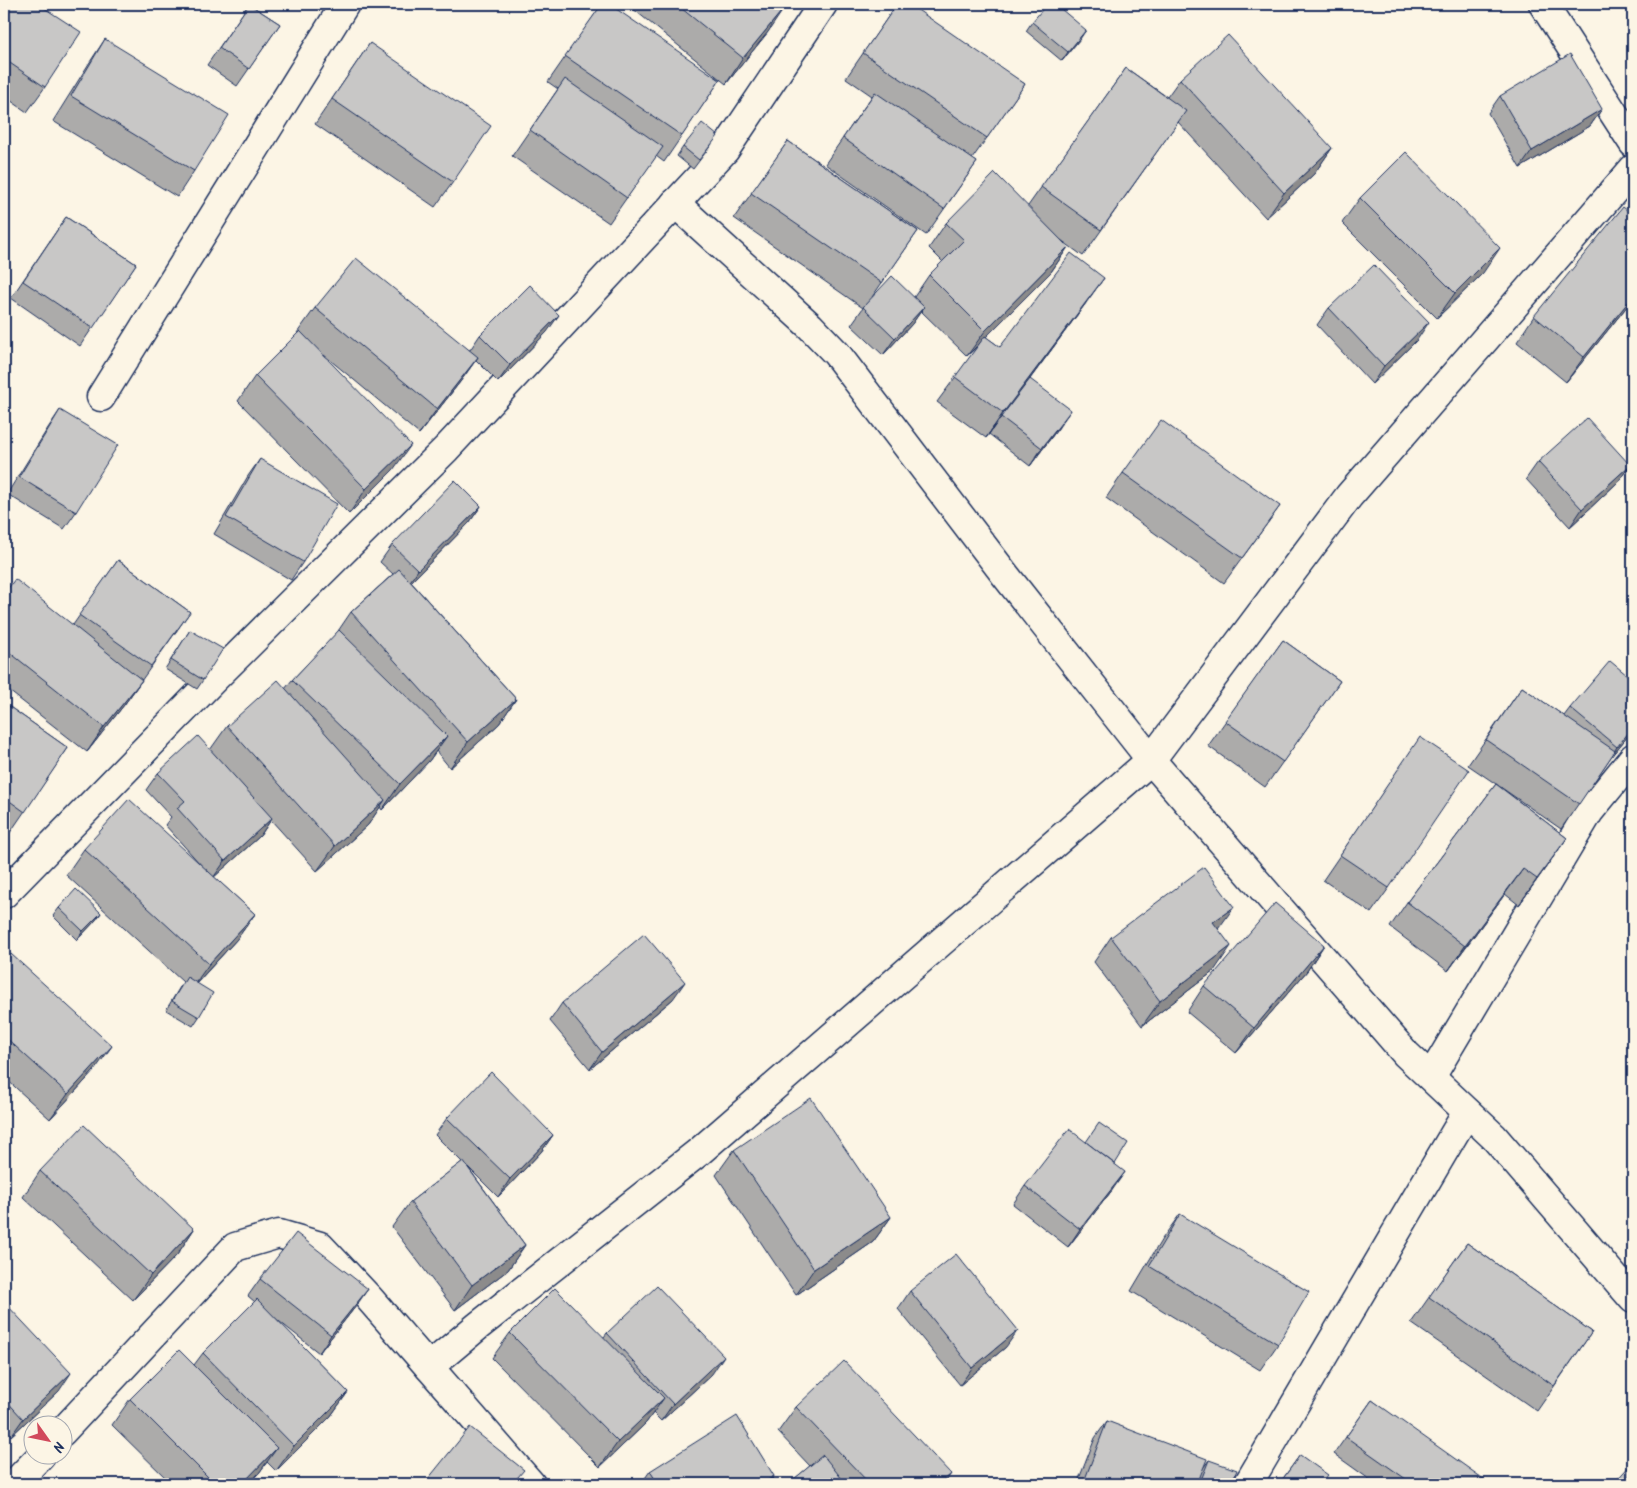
<svg xmlns="http://www.w3.org/2000/svg" width="1637" height="1488" viewBox="0 0 1637 1488" font-family="Kalam,sans-serif">
	<style>
		.lines { fill: none; stroke-linecap: round; stroke-linejoin: round }
		.minor-casing { stroke: #1b2f5e; stroke-width: 31 }
		.minor { stroke: #fcf5e5; stroke-width: 28 }
		.wall { fill: #acabaa; stroke: #1b2f5e }
		.shaded-wall { fill: #8c8b8b; stroke: #1b2f5e }
		.building { fill: #c8c7c6; stroke: #1b2f5e }
	</style>
	<rect width="100%" height="100%" fill="#fcf5e5"/>
	<filter id="ink" filterUnits="userSpaceOnUse"><feTurbulence type="fractalNoise" baseFrequency=".02" numOctaves="2"/><feDisplacementMap in="SourceGraphic" scale="10" xChannelSelector="R" yChannelSelector="G"/><feConvolveMatrix kernelMatrix="1 2 1 2 8 2 1 2 1" color-interpolation-filters="sRGB"/></filter>
	<g filter="url(#ink)">
		<g class="lines">
			<g class="minor-casing">
				<g id="minor">
					<polyline points="1543,4 1633,143"/>
					<polyline points="675,203 810,326 836,353 1006,576 1151,760 1406,1054 1494,1137 1633,1299"/>
					<polyline points="101,397 345,4"/>
					<polyline points="4,894 213,680 446,449 725,150 823,4"/>
					<polyline points="1431,1077 1589,812 1633,758"/>
					<polyline points="429,1367 478,1326 700,1151 1151,760 1349,496 1633,169"/>
					<polyline points="62,1432 235,1247 279,1234 320,1246 368,1297 531,1484"/>
					<polyline points="14,1484 41,1456"/>
					<polyline points="1248,1484 1467,1112"/>
				</g>
			</g>
			<use href="#minor" class="minor"/>
		</g>
		<g class="wall">
			<polygon points="4,4 45,87 27,112 4,96"/>
			<polygon points="249,4 280,24 237,86 207,65"/>
			<polygon points="602,4 720,80 664,162 656,156 609,223 512,156 558,89 548,82"/>
			<polygon points="627,4 782,4 768,32 726,84"/>
			<polygon points="897,4 1025,84 972,159 977,162 926,235 825,164 872,96 846,78"/>
			<polygon points="1032,22 1086,30 1062,61 1026,31"/>
			<polygon points="105,39 194,171 177,197 53,121 88,65"/>
			<polygon points="370,43 453,182 435,207 315,124"/>
			<polygon points="1126,68 1167,97 1180,79 1332,148 1314,174 1266,218 1178,122 1083,256 1061,240 1068,247 1051,272 986,337 1000,347 1086,303 1030,379 1059,427 1030,466 989,434 995,425 986,438 937,402 980,344 967,356 921,311 912,324 883,355 851,325 863,308 734,218 788,141 918,231 872,297 914,297 929,275 943,262 929,248 946,223 1028,206"/>
			<polygon points="1500,96 1602,109 1590,126 1520,168 1488,113"/>
			<polygon points="712,144 693,169 677,156 683,147"/>
			<polygon points="1360,198 1483,273 1437,318 1342,223"/>
			<polygon points="66,217 136,264 80,346 11,298"/>
			<polygon points="1633,299 1566,382 1517,342 1534,316"/>
			<polygon points="315,308 470,350 480,335 547,332 498,382 476,360 460,382 419,434 324,355 393,470 349,514 238,401 255,376 298,334 297,333"/>
			<polygon points="1329,308 1417,340 1372,384 1317,325"/>
			<polygon points="60,410 76,512 64,529 7,494 48,428"/>
			<polygon points="260,459 303,562 291,580 214,534 248,476"/>
			<polygon points="1538,462 1630,465 1618,482 1570,527 1526,479"/>
			<polygon points="1123,473 1280,506 1224,583 1106,498"/>
			<polygon points="481,506 469,523 411,582 516,699 499,724 450,768 436,751 429,761 382,810 380,807 368,825 317,871 271,820 260,836 214,877 255,914 237,939 197,983 199,1017 193,1026 166,1010 183,982 66,875 84,849 202,866 165,825 171,817 146,790 158,773 210,750 227,726 285,689 292,680 336,634 351,612 393,574 380,562 392,545"/>
			<polygon points="118,560 190,612 124,705 87,752 4,687 4,594 73,625"/>
			<polygon points="190,630 203,680 197,689 165,669"/>
			<polygon points="1283,640 1340,681 1265,787 1208,746"/>
			<polygon points="1633,680 1633,730 1613,754 1561,829 1496,784 1567,838 1519,905 1505,894 1448,971 1390,927 1407,902 1496,784 1468,765 1522,687 1564,716 1570,708"/>
			<polygon points="4,703 68,748 7,837 4,835"/>
			<polygon points="1403,763 1389,888 1371,913 1323,880"/>
			<polygon points="59,908 101,913 95,921 77,940 53,916"/>
			<polygon points="1218,929 1214,971 1142,1026 1094,962 1111,937"/>
			<polygon points="1324,945 1307,971 1236,1053 1187,1012 1204,986"/>
			<polygon points="4,962 94,1071 50,1119 4,1077"/>
			<polygon points="673,999 590,1069 550,1021 562,1003"/>
			<polygon points="447,1118 553,1135 541,1152 498,1197 467,1166 525,1245 508,1270 455,1310 392,1227 410,1202 462,1162 435,1135"/>
			<polygon points="734,1150 891,1217 873,1242 796,1295 716,1175"/>
			<polygon points="1115,1164 1113,1189 1068,1247 1013,1204 1025,1186"/>
			<polygon points="40,1171 194,1229 177,1255 133,1300 23,1197"/>
			<polygon points="1180,1214 1278,1344 1260,1370 1131,1291 1162,1239"/>
			<polygon points="1467,1243 1592,1332 1537,1411 1411,1323"/>
			<polygon points="260,1279 356,1306 319,1353 275,1318 348,1392 330,1417 276,1471 267,1462 259,1473 248,1484 172,1484 112,1425 130,1399 194,1365 203,1353 255,1302 248,1296"/>
			<polygon points="910,1291 1006,1347 960,1385 898,1309"/>
			<polygon points="4,1307 59,1391 11,1436 4,1428"/>
			<polygon points="510,1333 604,1337 607,1333 712,1374 661,1421 653,1413 646,1423 600,1467 492,1358"/>
			<polygon points="1372,1400 1482,1484 1376,1484 1334,1454"/>
			<polygon points="796,1407 944,1484 788,1484 810,1466 778,1432"/>
			<polygon points="1107,1421 1203,1468 1209,1460 1231,1484 1077,1484 1095,1438"/>
			<polygon points="1300,1455 1321,1484 1279,1484"/>
			<polygon points="650,1471 774,1476 769,1484 641,1484"/>
		</g>
		<g class="shaded-wall">
			<polygon points="785,7 768,32 726,84 743,58"/>
			<polygon points="1086,30 1080,39 1062,61 1068,52"/>
			<polygon points="1602,109 1590,126 1520,168 1532,151"/>
			<polygon points="1332,148 1314,174 1266,218 1284,193"/>
			<polygon points="1068,247 1051,272 967,356 985,331"/>
			<polygon points="1500,248 1483,273 1437,318 1455,293"/>
			<polygon points="1104,278 1086,303 986,438 1003,413"/>
			<polygon points="1633,296 1633,299 1566,382 1584,357"/>
			<polygon points="924,307 912,324 883,355 895,338"/>
			<polygon points="559,315 547,332 498,382 510,365"/>
			<polygon points="1429,322 1417,340 1372,384 1384,366"/>
			<polygon points="478,357 460,382 419,434 437,409"/>
			<polygon points="1071,410 1059,427 1030,466 1042,448"/>
			<polygon points="411,445 393,470 349,514 366,489"/>
			<polygon points="1630,465 1618,482 1570,527 1582,509"/>
			<polygon points="481,506 469,523 406,587 418,570"/>
			<polygon points="142,680 124,705 87,752 104,727"/>
			<polygon points="516,699 499,724 450,768 468,742"/>
			<polygon points="1633,727 1633,730 1605,764 1617,747"/>
			<polygon points="447,736 429,761 382,810 400,784"/>
			<polygon points="385,800 368,825 317,871 335,846"/>
			<polygon points="272,818 260,836 213,878 225,861"/>
			<polygon points="1567,838 1549,863 1519,905 1537,879"/>
			<polygon points="1523,869 1505,894 1448,971 1465,946"/>
			<polygon points="1234,907 1216,932 1213,922"/>
			<polygon points="101,913 95,921 77,940 83,931"/>
			<polygon points="255,914 237,939 191,989 209,964"/>
			<polygon points="1324,945 1307,971 1236,1053 1254,1028"/>
			<polygon points="1231,946 1214,971 1142,1026 1160,1001"/>
			<polygon points="685,982 673,999 590,1069 602,1052"/>
			<polygon points="112,1046 94,1071 50,1119 68,1094"/>
			<polygon points="553,1135 541,1152 498,1197 510,1179"/>
			<polygon points="1125,1172 1113,1189 1068,1247 1080,1229"/>
			<polygon points="891,1217 873,1242 796,1295 814,1269"/>
			<polygon points="194,1229 177,1255 133,1300 151,1275"/>
			<polygon points="525,1245 508,1270 455,1310 472,1285"/>
			<polygon points="368,1289 356,1306 319,1353 331,1335"/>
			<polygon points="1018,1330 1006,1347 960,1385 972,1368"/>
			<polygon points="724,1356 712,1374 661,1421 673,1404"/>
			<polygon points="71,1373 59,1391 11,1436 23,1419"/>
			<polygon points="348,1392 330,1417 276,1471 294,1446"/>
			<polygon points="664,1398 646,1423 600,1467 618,1442"/>
			<polygon points="277,1448 259,1473 248,1484 242,1484"/>
			<polygon points="951,1474 944,1484 940,1484"/>
			<polygon points="774,1476 769,1484 762,1484"/>
			<polygon points="1085,1479 1097,1484 1081,1484"/>
			<polygon points="1201,1480 1211,1484 1198,1484"/>
		</g>
		<g class="building">
			<polygon points="4,4 38,4 81,32 45,87 4,59"/>
			<polygon points="249,4 280,24 249,69 219,48"/>
			<polygon points="602,4 609,4 720,80 682,136 565,56"/>
			<polygon points="676,4 782,4 785,7 743,58"/>
			<polygon points="897,4 909,4 1025,84 987,138 863,53"/>
			<polygon points="1047,4 1055,4 1086,30 1068,52 1032,22"/>
			<polygon points="1228,35 1332,148 1284,193 1180,79"/>
			<polygon points="105,39 229,115 194,171 71,96"/>
			<polygon points="370,43 491,126 453,182 332,99"/>
			<polygon points="1570,54 1602,109 1532,151 1500,96"/>
			<polygon points="1126,68 1186,111 1101,230 1041,187"/>
			<polygon points="565,79 663,147 627,198 530,130"/>
			<polygon points="875,92 977,162 944,209 843,138"/>
			<polygon points="702,123 718,136 699,160 683,147"/>
			<polygon points="788,141 918,231 882,283 751,193"/>
			<polygon points="1406,152 1500,248 1455,293 1360,198"/>
			<polygon points="995,173 1068,247 985,331 929,275 964,240 946,223"/>
			<polygon points="1623,207 1633,215 1633,296 1584,357 1534,316"/>
			<polygon points="66,217 136,264 93,328 23,281"/>
			<polygon points="1071,253 1104,278 1003,413 955,377 985,336 1000,347"/>
			<polygon points="356,258 478,357 437,409 315,308"/>
			<polygon points="1374,265 1429,322 1384,366 1329,308"/>
			<polygon points="892,276 924,307 895,338 863,307"/>
			<polygon points="530,285 559,315 510,365 480,335"/>
			<polygon points="300,331 411,445 366,489 255,376"/>
			<polygon points="1030,379 1071,410 1042,448 1001,417"/>
			<polygon points="60,410 118,445 76,512 19,477"/>
			<polygon points="1587,418 1630,465 1582,509 1538,462"/>
			<polygon points="1161,420 1280,506 1242,558 1123,473"/>
			<polygon points="260,459 337,504 303,562 226,517"/>
			<polygon points="455,480 481,506 418,570 392,545"/>
			<polygon points="118,560 190,612 151,666 79,615"/>
			<polygon points="399,569 516,699 468,742 351,612"/>
			<polygon points="15,579 142,680 104,727 4,648 4,594"/>
			<polygon points="190,630 223,649 203,680 171,660"/>
			<polygon points="339,630 447,736 400,784 292,680"/>
			<polygon points="1283,640 1340,681 1283,762 1225,721"/>
			<polygon points="1610,661 1633,680 1633,727 1617,747 1570,708"/>
			<polygon points="278,680 385,800 335,846 227,726"/>
			<polygon points="1522,687 1615,751 1579,804 1486,740"/>
			<polygon points="4,703 68,748 25,812 4,797"/>
			<polygon points="198,736 272,818 225,861 177,808 185,801 158,773"/>
			<polygon points="1420,737 1469,770 1389,888 1340,855"/>
			<polygon points="1496,784 1567,838 1537,879 1523,869 1465,946 1407,902"/>
			<polygon points="129,799 255,914 209,964 84,849"/>
			<polygon points="1204,867 1234,907 1213,922 1231,946 1160,1001 1111,937"/>
			<polygon points="76,889 101,913 83,931 59,908"/>
			<polygon points="1275,903 1324,945 1254,1028 1204,986"/>
			<polygon points="644,934 685,982 602,1052 562,1003"/>
			<polygon points="11,954 112,1046 68,1094 4,1036 4,962"/>
			<polygon points="187,977 213,993 199,1017 172,1001"/>
			<polygon points="491,1072 553,1135 510,1179 447,1118"/>
			<polygon points="811,1098 891,1217 814,1269 734,1150"/>
			<polygon points="1099,1123 1128,1143 1115,1164 1086,1142"/>
			<polygon points="84,1125 194,1229 151,1275 40,1171"/>
			<polygon points="1069,1129 1125,1172 1080,1229 1025,1186"/>
			<polygon points="463,1161 525,1245 472,1285 410,1202"/>
			<polygon points="1180,1214 1309,1292 1278,1344 1149,1266"/>
			<polygon points="296,1233 368,1289 331,1335 260,1279"/>
			<polygon points="1467,1243 1592,1332 1554,1386 1429,1297"/>
			<polygon points="956,1254 1018,1330 972,1368 910,1291"/>
			<polygon points="657,1286 724,1356 673,1404 607,1333"/>
			<polygon points="555,1288 664,1398 618,1442 510,1333"/>
			<polygon points="257,1299 348,1392 294,1446 203,1353"/>
			<polygon points="6,1304 71,1373 23,1419 4,1398 4,1307"/>
			<polygon points="179,1350 277,1448 242,1484 215,1484 130,1399"/>
			<polygon points="844,1361 951,1474 940,1484 870,1484 796,1407"/>
			<polygon points="1372,1400 1485,1480 1482,1484 1413,1484 1346,1437"/>
			<polygon points="737,1416 774,1476 762,1484 658,1484 650,1471"/>
			<polygon points="1107,1421 1207,1459 1197,1484 1097,1484 1085,1479"/>
			<polygon points="470,1427 524,1470 512,1484 424,1484"/>
			<polygon points="823,1455 846,1484 788,1484"/>
			<polygon points="1300,1455 1328,1475 1321,1484 1288,1484 1282,1480"/>
			<polygon points="1209,1460 1237,1470 1231,1484 1211,1484 1201,1480"/>
			<polygon points="1633,1462 1633,1484 1613,1484"/>
		</g>
	</g>
	<rect width="1637" height="1488" fill="none" stroke="#fcf5e5" stroke-width="20"/>
	<rect x="10" y="10" width="1617" height="1468" fill="none" stroke="#1b2f5e" stroke-width="2" filter="url(#ink)"/>
	<g transform="translate(48 1440) rotate(123)"><circle r="24" fill="#fcf5e5" stroke="#a2a6af"/>
	<path d="M0-4L9 19L0 12L-9 19Z" fill="#d1495b"/>
	<text y="-8" font-size="14" font-weight="bold" text-anchor="middle" fill="#1b2f5e">N</text>
	</g>
</svg>
